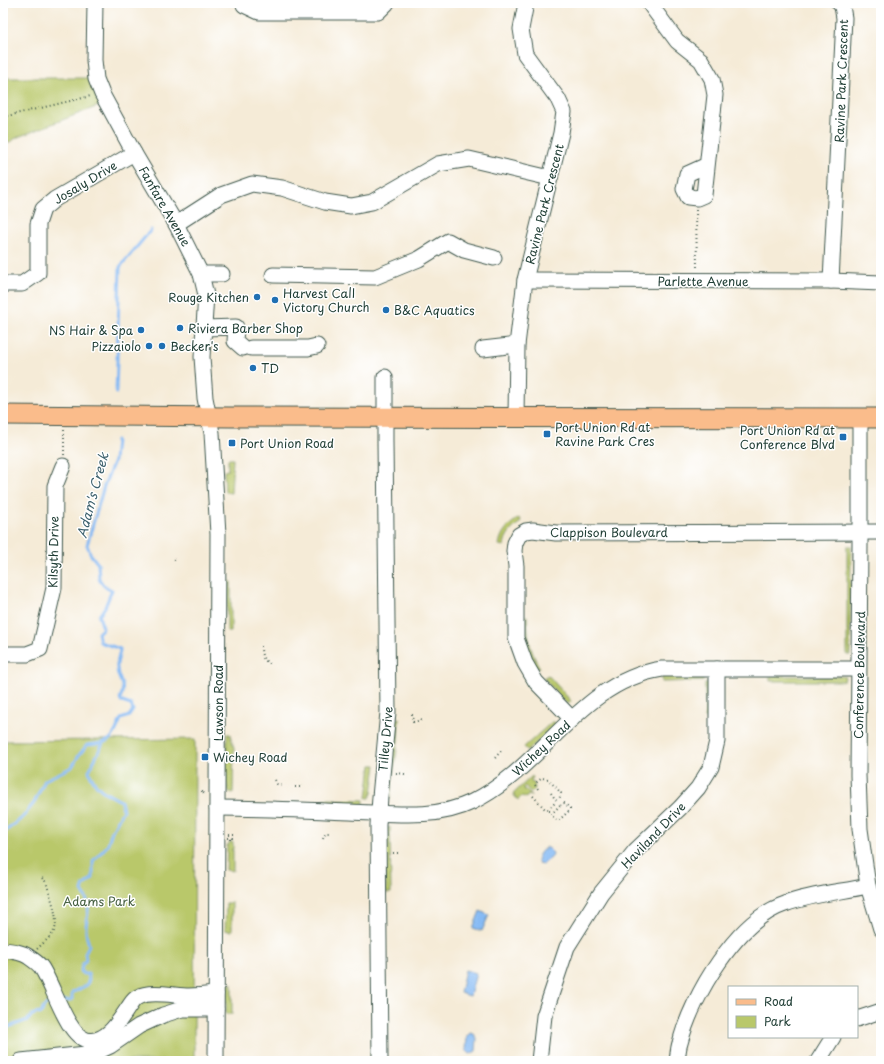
<svg xmlns="http://www.w3.org/2000/svg" width="884" height="1064" viewBox="0 0 884 1064" font-family="'Playpen Sans',sans-serif">
	<style>
		.green { fill: #b9c86a; stroke: #6c824f }
		.water { fill: #85baf4; stroke: #527c94 }
		.lines { fill: none; stroke-linecap: round; stroke-linejoin: round }
		.stream { stroke: #85baf4; stroke-width: 3 }
		.minor-casing { stroke: #3f574c; stroke-width: 17 }
		.major-casing { stroke: #3f574c; stroke-width: 21 }
		.path { stroke: #3f574c; stroke-width: 2; stroke-dasharray: 1 3; stroke-linecap: butt }
		.minor { stroke: #fff; stroke-width: 15 }
		.major { stroke: #fabc8b; stroke-width: 19 }
		.poi-dot { fill: #1f6fb2; stroke: #fff; stroke-width: 1.5 }
		.labels { text-anchor: middle; dominant-baseline: central; stroke-width: 3; stroke-linejoin: round; paint-order: stroke }
		.street-label { font-size: 12px; fill: #1f3d34; stroke: #fff }
		.poi-label { font-size: 12px; fill: #1f3d34; stroke: #fff; text-anchor: start }
		.park-label { font-size: 12px; fill: #466042; stroke: #fff }
		.water-label { font-size: 13px; font-style: italic; fill: #3e626e; stroke: #fff }
	</style>
	<rect width="100%" height="100%" fill="#fff"/>
	<filter id="ink" filterUnits="userSpaceOnUse"><feTurbulence type="fractalNoise" baseFrequency=".025" numOctaves="2"/><feDisplacementMap in="SourceGraphic" scale="8" xChannelSelector="R" yChannelSelector="G"/><feConvolveMatrix kernelMatrix="1 2 1 2 8 2 1 2 1" color-interpolation-filters="sRGB"/></filter>
	<filter id="wash" filterUnits="userSpaceOnUse"><feTurbulence type="fractalNoise" baseFrequency=".012" numOctaves="4" result="noise"/><feDisplacementMap in="SourceGraphic" scale="16" xChannelSelector="R" yChannelSelector="G"/><feGaussianBlur stdDeviation="0.9" result="paint"/><feColorMatrix in="noise" values="0 0 0 0 0 0 0 0 0 0 0 0 0 0 0 0 0 1.4 0 .05"/><feComposite in="paint" operator="in"/></filter>
	<g filter="url(#wash)">
		<rect width="100%" height="100%" fill="#f5ebd7"/>
		<g class="green">
			<polygon points="3,78 92,78 104,104 18,137 3,146"/>
			<polygon points="228,459 233,459 231,493 225,492 224,471 228,470"/>
			<path d="M 519,518 L 521,522 C 512,528 505,535 504,546 L 499,545 C 501,532 508,525 519,518 Z"/>
			<polygon points="847,546 851,546 851,548 850,655 847,655"/>
			<polygon points="231,581 231,632 227,632 227,583"/>
			<path d="M 527,616 C 528,636 529,650 540,668 L 536,669 L 524,642 L 522,617 Z"/>
			<polygon points="548,675 571,701 568,704 566,703 543,678"/>
			<polygon points="662,676 700,676 703,677 703,681 662,682"/>
			<polygon points="770,676 840,676 845,677 844,681 770,681"/>
			<polygon points="705,683 709,683 710,685 710,718 705,718"/>
			<polygon points="399,718 398,741 390,799 389,799 387,797 394,720"/>
			<polygon points="553,721 556,724 528,751 524,747"/>
			<polygon points="227,734 230,734 234,748 233,793 229,793 226,782"/>
			<polygon points="195,739 194,1061 3,1061 3,741"/>
			<polygon points="371,765 376,765 372,793 370,798 367,798"/>
			<polygon points="532,776 533,778 531,779 531,782 534,783 535,789 531,793 525,786 523,788 532,796 528,795 526,798 522,796 518,800 513,794"/>
			<polygon points="324,799 364,800 364,804 360,805 324,804"/>
			<polygon points="390,827 391,893 386,893 385,831 386,828"/>
			<polygon points="229,842 233,842 233,849 231,850 233,850 233,871 226,870 227,845 229,845"/>
			<polygon points="226,903 232,903 232,931 225,930"/>
			<rect x="226" y="984" width="6" height="30"/>
		</g>
		<g class="water">
			<path d="M 547,847 L 553,853 L 552,857 L 542,865 L 539,864 L 537,862 C 537,856 542,849 547,847 Z"/>
			<polygon points="480,911 489,915 482,931 473,928"/>
			<polygon points="465,970 476,973 470,996 460,993"/>
			<polygon points="470,1033 474,1034 477,1038 476,1051 470,1054 466,1050 467,1036"/>
		</g>
		<g class="lines">
			<g class="stream">
				<polyline points="116,393 120,267 151,230"/>
				<path d="M 3,833 L 22,818 L 34,803 L 45,780 L 72,767 L 79,755 L 87,745 C 111,743 112,741 121,719 L 129,716 L 133,710 L 131,705 L 122,702 L 120,699 C 127,683 117,681 117,668 C 116,662 120,655 120,649 L 100,642 L 98,633 L 103,628 L 99,616 L 105,607 L 112,590 L 104,586 L 99,579 L 98,564 L 91,555 L 87,545 L 104,486 L 114,461 L 116,440"/>
				<path d="M 62,1001 L 70,1001 L 72,999 L 72,993 L 87,985 L 89,979 L 88,974 L 83,974 L 81,971 L 82,965 L 86,960 L 85,953 L 89,945 C 88,941 86,936 86,932 C 85,914 94,909 82,891 L 84,885 L 93,878 L 93,861 L 107,846 L 112,831 L 123,810 L 121,801 C 105,793 95,789 89,771 L 103,743"/>
				<polyline points="3,1029 28,1020 32,1015 37,1013 40,1014 42,1012 43,1008 46,1005 55,1004"/>
			</g>
		</g>
	</g>
	<g filter="url(#ink)">
		<g class="lines">
			<g class="minor-casing">
				<g id="minor">
					<polyline points="95,3 94,60 96,79 102,94 134,153 176,224 201,274 206,295 202,357 205,398 212,433 218,534 216,1061"/>
					<polyline points="243,3 244,5 259,12 378,12 387,3"/>
					<polyline points="649,3 677,41 701,60 712,79 715,95 704,195 697,198 688,197 684,189 687,174 707,165"/>
					<polyline points="176,224 221,195 252,184 282,188 325,202 351,206 372,202 438,164 469,159 550,178"/>
					<polyline points="201,274 222,274"/>
					<polyline points="273,275 375,277 419,259 448,241 464,250 494,258"/>
					<polyline points="525,280 831,281 881,283"/>
					<polyline points="831,281 844,18 842,6 839,3"/>
					<polyline points="3,284 22,284 38,273 38,224 43,209 55,199 134,153"/>
					<polyline points="204,328 236,327 235,341 243,348"/>
					<polyline points="251,348 308,348 317,346"/>
					<polyline points="483,349 517,345"/>
					<polyline points="516,417 517,345 525,280 561,133 564,112 558,99 525,54 521,29 526,3"/>
					<polyline points="860,418 860,545 858,775 860,829 868,886 881,929"/>
					<polyline points="3,654 27,654 40,649 54,588 55,486 63,466"/>
					<polyline points="572,719 536,682 525,663 516,638 516,566 514,551 515,543 519,535 526,531 533,530 556,533 881,532"/>
					<path d="M 217,808 C 262,808 306,810 350,812 C 390,813 435,820 472,802 C 543,768 579,682 662,669 L 858,669"/>
					<path d="M 3,950 C 12,951 22,952 29,957 C 33,960 38,963 41,967 C 53,984 67,1036 87,1040 C 106,1044 119,1021 128,1008 C 131,1004 133,999 138,997 C 150,990 175,996 189,996 C 198,996 207,995 216,994"/>
					<polyline points="857,1019 881,1011"/>
					<polyline points="21,1061 95,1053 110,1046 139,1026 163,1015 182,1009 216,1009"/>
					<polyline points="380,1061 378,825 380,797 388,712 385,441 385,377"/>
					<polyline points="539,1061 544,1016 567,947 601,893 635,851 680,808 698,788 711,767 717,741 717,669"/>
					<path d="M 677,1061 C 678,1055 678,1049 680,1043 C 692,996 737,920 785,904 C 812,894 841,892 868,886"/>
					<polyline points="818,1061 833,1037"/>
				</g>
			</g>
			<g class="major-casing">
				<polyline id="major" points="3,415 230,417 881,418"/>
			</g>
			<g class="path">
				<polyline points="3,117 91,96"/>
				<polyline points="696,210 697,268"/>
				<polyline points="64,455 64,429"/>
				<polyline points="174,560 177,559"/>
				<path d="M 261,646 C 261,654 262,661 270,663"/>
				<polyline points="412,714 413,722 422,720"/>
				<polyline points="495,758 501,751"/>
				<polyline points="396,773 405,774"/>
				<polyline points="275,780 277,784 283,786"/>
				<polyline points="295,787 301,787 302,785"/>
				<polyline points="538,789 535,785 537,782 542,778 548,779 561,793 559,800"/>
				<polyline points="202,791 202,794 205,792"/>
				<polyline points="551,793 556,800"/>
				<polyline points="533,796 545,809 548,809 555,803"/>
				<polyline points="560,805 551,815 558,821 570,810 570,808 564,803 561,805"/>
				<polyline points="549,811 550,811"/>
				<polyline points="229,835 234,835 233,838 234,838"/>
				<polyline points="228,838 231,838 231,841"/>
				<polyline points="323,838 325,833 330,833"/>
				<polyline points="393,853 401,853"/>
				<path d="M 37,949 C 43,943 50,938 54,931 C 60,920 50,896 47,885 L 45,881 L 42,878"/>
			</g>
			<use href="#minor" class="minor"/>
			<use href="#major" class="major"/>
		</g>
	</g>
	<g class="poi-dot">
		<circle cx="257" cy="297" r="4"/>
		<circle cx="275" cy="300" r="4"/>
		<circle cx="386" cy="310" r="4"/>
		<circle cx="180" cy="328" r="4"/>
		<circle cx="141" cy="330" r="4"/>
		<circle cx="149" cy="346" r="4"/>
		<circle cx="162" cy="346" r="4"/>
		<circle cx="253" cy="368" r="4"/>
		<rect x="543" y="430" width="8" height="8" rx="2"/>
		<rect x="839" y="433" width="8" height="8" rx="2"/>
		<rect x="228" y="439" width="8" height="8" rx="2"/>
		<rect x="201" y="753" width="8" height="8" rx="2"/>
	</g>
	<g class="labels">
		<g class="street-label">
			<text transform="translate(841 81) rotate(-88)">Ravine Park Crescent</text>
			<text transform="translate(85 182) rotate(-31)">Josaly Drive</text>
			<text transform="translate(544 204) rotate(-76)">Ravine Park Crescent</text>
			<text transform="translate(165 206) rotate(60)">Fanfare Avenue</text>
			<text x="703" y="281">Parlette Avenue</text>
			<text x="609" y="532">Clappison Boulevard</text>
			<text transform="translate(53 552) rotate(-89)">Kilsyth Drive</text>
			<text transform="translate(859 675) rotate(-89)">Conference Boulevard</text>
			<text transform="translate(218 703) rotate(-90)">Lawson Road</text>
			<text transform="translate(385 739) rotate(-85)">Tilley Drive</text>
			<text transform="translate(541 748) rotate(-43)">Wichey Road</text>
			<text transform="translate(653 835) rotate(-46)">Haviland Drive</text>
		</g>
		<g class="poi-label">
			<text x="283" y="293">Harvest Call<tspan x="283" dy="14">Victory Church</tspan></text>
			<text x="249" y="297" text-anchor="end">Rouge Kitchen</text>
			<text x="394" y="310">B&amp;C Aquatics</text>
			<text x="188" y="328">Riviera Barber Shop</text>
			<text x="133" y="330" text-anchor="end">NS Hair &amp; Spa</text>
			<text x="141" y="346" text-anchor="end">Pizzaiolo</text>
			<text x="170" y="346">Becker's</text>
			<text x="261" y="368">TD</text>
			<text x="555" y="427">Port Union Rd at<tspan x="555" dy="14">Ravine Park Cres</tspan></text>
			<text x="835" y="430" text-anchor="end">Port Union Rd at<tspan x="835" dy="14">Conference Blvd</tspan></text>
			<text x="240" y="443">Port Union Road</text>
			<text x="213" y="757">Wichey Road</text>
		</g>
		<g class="park-label">
			<text x="99" y="901">Adams Park</text>
		</g>
		<g class="water-label">
			<text transform="translate(92 495) rotate(-75)">Adam's Creek</text>
		</g>
	</g>
	<rect width="884" height="1064" fill="none" stroke="#fff" stroke-width="16"/>
	<rect x="728" y="986" width="130" height="52" fill="#ffffff" stroke="#a5b1ae"/>
	<rect x="736" y="999" width="20" height="6" fill="#fabc8b" stroke="#a5b1ae"/>
	<text x="764" y="1006" font-size="12" fill="#1f3d34">Road</text>
	<rect x="736" y="1016" width="20" height="12" fill="#b9c86a" stroke="#a5b1ae"/>
	<text x="764" y="1026" font-size="12" fill="#1f3d34">Park</text>
</svg>
